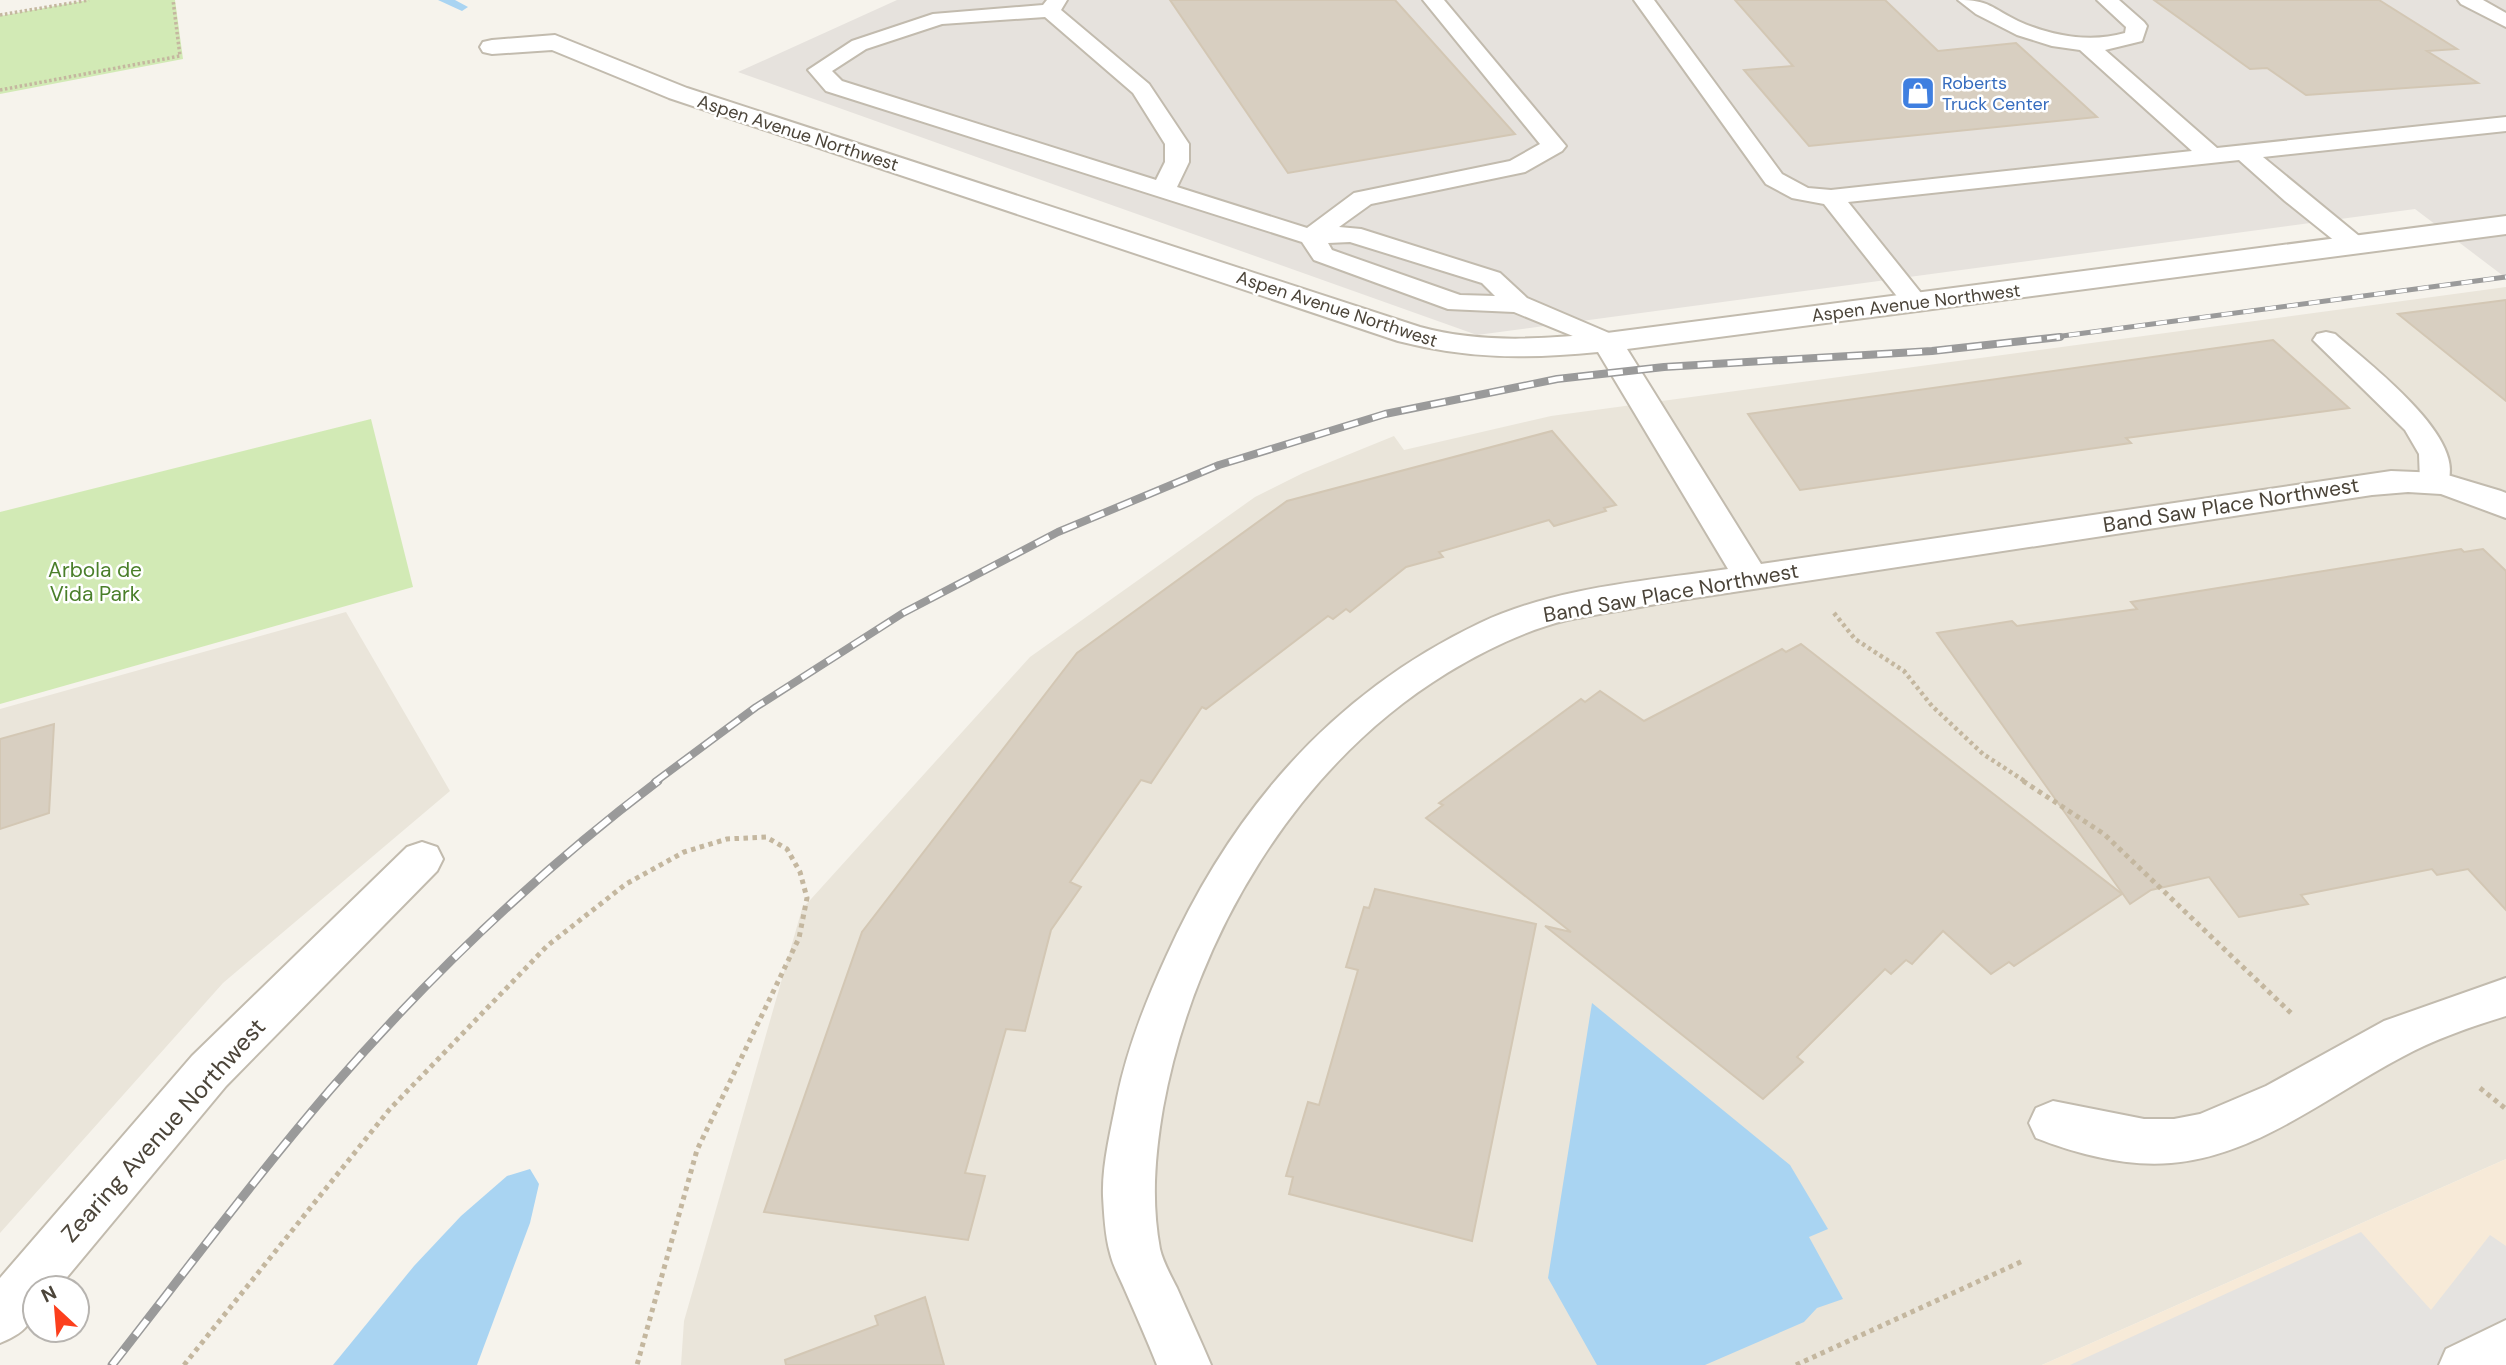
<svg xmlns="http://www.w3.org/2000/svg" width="2506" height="1365" viewBox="0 0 2506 1365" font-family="'DM Sans',sans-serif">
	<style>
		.residential { fill: #eae5da }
		.commercial { fill: #f7ead8 }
		.industrial { fill: #e6e2dd }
		.green { fill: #d2eab5 }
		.parking { fill: #e5e3e0 }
		.water { fill: #a9d4f2 }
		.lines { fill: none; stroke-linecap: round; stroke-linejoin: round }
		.stream { fill: #a9d4f2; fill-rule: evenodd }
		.building { fill: #d8cfc1; stroke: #d3c7b4; stroke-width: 2 }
		.service-casing { stroke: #c2bbae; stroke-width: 4 }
		.minor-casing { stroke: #c2bbae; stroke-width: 4 }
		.path-far2 { stroke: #c4b79f; stroke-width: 3.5; stroke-dasharray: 2.5 2.5; stroke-linecap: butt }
		.path-far1 { stroke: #c4b79f; stroke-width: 4.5; stroke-dasharray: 3.5 3.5; stroke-linecap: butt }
		.path { stroke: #c4b79f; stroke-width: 5; stroke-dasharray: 4.5 4.5; stroke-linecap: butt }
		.service { fill: #fff; fill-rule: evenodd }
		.minor { fill: #fff; fill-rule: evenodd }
		.rail-far2-casing { stroke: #9a9a9a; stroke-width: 5 }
		.rail-far1-casing { stroke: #9a9a9a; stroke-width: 8 }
		.rail-casing { stroke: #9a9a9a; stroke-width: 9 }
		.rail-far2 { stroke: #fff; stroke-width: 3.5; stroke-dasharray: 11; stroke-linecap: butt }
		.rail-far1 { stroke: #fff; stroke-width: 5; stroke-dasharray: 15; stroke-linecap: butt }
		.rail { stroke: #fff; stroke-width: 6; stroke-dasharray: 19; stroke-linecap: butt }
		.labels { text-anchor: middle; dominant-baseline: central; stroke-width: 5; stroke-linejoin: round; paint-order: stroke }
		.far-shop-label { font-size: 18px; fill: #366cbe; stroke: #fff; text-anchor: start }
		.far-street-label { font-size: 18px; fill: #4b4439; stroke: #fff }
		.street-label { font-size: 21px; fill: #4b4439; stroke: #fff }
		.park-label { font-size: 21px; fill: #4a7f2a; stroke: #fff }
		.near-street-label { font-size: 24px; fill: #4b4439; stroke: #fff }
	</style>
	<rect width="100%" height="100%" fill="#f6f3ec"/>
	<g class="residential">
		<polygon points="2506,287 2506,1159 2042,1365 681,1365 684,1321 802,909 1030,657 1255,497 1303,473 1394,436 1404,450 1551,416"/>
		<polygon points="346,612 450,791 223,983 0,1233 0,709"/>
	</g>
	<polygon class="commercial" points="2506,1159 2506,1365 2042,1365"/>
	<polygon class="industrial" points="897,0 2506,0 2506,278 2415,209 1477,335 738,72"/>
	<g class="green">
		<polygon points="88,0 175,0 183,59 0,94 0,16"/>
		<polygon points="371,419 413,587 0,704 0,512"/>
	</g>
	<polygon class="parking" points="2361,1232 2431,1310 2490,1235 2506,1246 2506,1365 2070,1365"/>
	<g class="water">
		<polygon points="1592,1003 1790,1165 1828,1229 1809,1237 1843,1299 1817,1308 1804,1322 1705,1365 1597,1365 1548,1278"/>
		<polygon points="530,1169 539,1184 530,1223 477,1365 333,1365 414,1266 461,1216 507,1176"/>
	</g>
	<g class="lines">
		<polygon class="stream" points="438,0 455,0 468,7 462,11"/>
	</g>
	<g class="building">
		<polygon points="1170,0 1395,0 1515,134 1288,173"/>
		<polygon points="1735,0 1885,0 1938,51 2016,43 2097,117 1809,146 1744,70 1793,66"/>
		<polygon points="2154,0 2379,0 2457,49 2427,51 2478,83 2306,95 2267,68 2250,69"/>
		<polygon points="2506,300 2506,401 2398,314"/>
		<polygon points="2273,340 2349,408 2126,438 2131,443 1800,490 1748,414"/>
		<polygon points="1552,431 1616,505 1604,508 1606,511 1554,526 1549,520 1439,552 1443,557 1406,567 1350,612 1346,609 1333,619 1328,616 1206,709 1202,707 1151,783 1141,780 1070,882 1081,887 1051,930 1025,1031 1006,1029 965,1173 985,1176 968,1240 764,1212 862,932 1077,653 1287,501"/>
		<polygon points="2461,549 2464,552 2483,549 2506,571 2506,910 2468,869 2437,875 2432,869 2301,895 2308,904 2239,917 2209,877 2151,890 2130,904 1937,633 2012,621 2017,626 2137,609 2131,602"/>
		<polygon points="1801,644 2122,894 2014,966 2009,962 1991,974 1943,931 1912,964 1906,960 1891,974 1885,969 1797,1057 1803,1062 1763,1099 1545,926 1571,932 1426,818 1443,805 1439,803 1581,699 1585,702 1600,691 1644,721 1782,649 1786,652"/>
		<polygon points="54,724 49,813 0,829 0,739"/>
		<polygon points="1375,889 1536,924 1472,1241 1289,1194 1293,1177 1286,1176 1308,1102 1319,1105 1358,970 1346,967 1364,907 1369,908"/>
		<polygon points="925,1297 944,1365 786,1365 785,1360 878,1325 875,1316"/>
	</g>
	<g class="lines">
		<g class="service-casing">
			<g id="service">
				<path d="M 1047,0 L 1067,0 L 1061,10 L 1149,84 L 1189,144 L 1189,162 L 1177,187 L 1307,228 L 1354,193 L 1510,161 L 1540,144 L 1423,0 L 1444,0 L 1566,146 L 1562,151 L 1525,172 L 1371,204 L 1339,227 L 1361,229 L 1500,273 L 1527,298 L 1616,336 L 1620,342 L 1616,348 L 1607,350 L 1514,312 L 1448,309 L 1314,260 L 1302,242 L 826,91 L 808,70 L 852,41 L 933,14 L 1043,5 ZM 1045,17 L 1133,93 L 1165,144 L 1165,162 L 1156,180 L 842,81 L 832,71 L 866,49 L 942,24 ZM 1350,242 L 1482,283 L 1495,296 L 1460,295 L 1332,250 L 1328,243 Z"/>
				<path d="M 1634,0 L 1654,0 L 1782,174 L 1808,188 L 1831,190 L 2192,151 L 2080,50 L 2052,46 L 2017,35 L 1976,14 L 1958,0 C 1990,0 1991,8 2018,21 C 2051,36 2090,43 2125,33 L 2126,27 L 2097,0 L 2119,0 L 2144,22 L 2147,26 L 2142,41 L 2105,50 L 2217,148 L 2506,117 L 2506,131 L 2263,157 L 2364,240 L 2367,245 L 2364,250 L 2355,252 L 2346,250 L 2285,201 L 2239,160 L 1848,202 L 1929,303 L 1925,309 L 1916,311 L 1907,309 L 1824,204 L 1792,198 L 1766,184 Z"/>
				<polygon points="2458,0 2483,0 2506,13 2506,27 2461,4"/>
				<path d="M 2326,332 L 2335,334 C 2365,361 2475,442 2445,488 L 2435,490 L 2425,488 L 2420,481 L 2419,454 L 2405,430 L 2313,340 L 2317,334 Z"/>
				<polygon points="2506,1320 2506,1365 2439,1365 2446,1349"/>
			</g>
		</g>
		<g class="minor-casing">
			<g id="minor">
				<path d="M 555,35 L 687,88 L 1420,327 C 1482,344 1544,339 1607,333 L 2506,216 L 2506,234 L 1627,349 L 1761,564 L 2391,471 L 2441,473 L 2501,491 L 2506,493 L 2506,518 L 2441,494 L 2408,492 L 2372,495 L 1661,603 C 1630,609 1598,614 1567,620 C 1526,630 1483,651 1447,673 C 1297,765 1194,937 1163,1108 C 1155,1155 1151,1201 1160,1249 C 1163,1262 1171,1276 1177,1288 C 1188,1313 1200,1339 1211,1365 L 1157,1365 C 1147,1340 1136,1315 1125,1290 C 1120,1278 1113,1266 1110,1253 C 1105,1236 1104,1213 1103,1196 C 1102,1164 1111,1130 1117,1098 C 1127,1049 1145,1003 1166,957 C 1232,810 1333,693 1480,623 C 1556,587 1646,581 1728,569 L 1598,352 C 1526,359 1468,359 1398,341 L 669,98 L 552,50 L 492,54 L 483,52 L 480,47 L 483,42 L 492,40 Z"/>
				<path d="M 422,842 L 437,847 L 443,859 L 437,871 L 226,1086 L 58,1288 L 35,1288 C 35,1320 31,1330 0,1343 L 0,1278 L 192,1056 L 407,847 Z"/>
				<path d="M 2506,978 L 2506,1016 C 2470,1027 2435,1039 2402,1057 C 2329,1095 2257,1156 2171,1163 C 2127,1167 2077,1154 2036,1138 L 2029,1123 L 2036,1108 L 2053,1101 L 2144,1119 L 2174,1119 L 2200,1114 L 2266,1086 L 2384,1021 Z"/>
			</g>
		</g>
		<g class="path-far2">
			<polyline points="0,15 89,0"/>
			<polyline points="0,90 180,56 173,0"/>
		</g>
		<polyline class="path-far1" points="1834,613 1855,639 1904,671 1932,706 1983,754 2026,782"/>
		<g class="path">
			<polyline points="2023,781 2104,834 2292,1014"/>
			<polyline points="2480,1088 2506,1109"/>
			<polyline points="184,1365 389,1110 547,946 626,884 684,852 727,839 766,837 787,849 800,872 807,898 799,938 697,1150 637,1365"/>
			<polyline points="1796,1365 2025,1260"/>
		</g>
		<use href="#service" class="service"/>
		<use href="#minor" class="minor"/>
		<g class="rail-far2-casing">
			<polyline id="rail-far2" points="2047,338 2506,277"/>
		</g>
		<g class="rail-far1-casing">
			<polyline id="rail-far1" points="655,782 756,707 903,613 1058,532 1219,465 1385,414 1557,379 1664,367 1932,351 2060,337"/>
		</g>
		<g class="rail-casing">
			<path id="rail" d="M 112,1365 C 184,1273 254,1179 330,1090 C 428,977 539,871 658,781"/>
		</g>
		<use href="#rail-far2" class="rail-far2"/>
		<use href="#rail-far1" class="rail-far1"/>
		<use href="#rail" class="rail"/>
	</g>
	<defs>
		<g id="shop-square" transform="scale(1.75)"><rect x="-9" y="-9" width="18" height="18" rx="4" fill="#3f7fe0" stroke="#fff"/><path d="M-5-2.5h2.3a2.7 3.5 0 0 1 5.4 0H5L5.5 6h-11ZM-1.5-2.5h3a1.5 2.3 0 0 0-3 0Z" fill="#fff"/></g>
	</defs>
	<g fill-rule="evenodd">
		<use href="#shop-square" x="1918" y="93"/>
	</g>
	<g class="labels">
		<g class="far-shop-label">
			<text x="1942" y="83">Roberts<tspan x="1942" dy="21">Truck Center</tspan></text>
		</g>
		<g class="far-street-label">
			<text transform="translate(798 133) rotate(18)">Aspen Avenue Northwest</text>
			<text transform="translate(1916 303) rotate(-7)">Aspen Avenue Northwest</text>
			<text transform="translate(1337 309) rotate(18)">Aspen Avenue Northwest</text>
		</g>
		<g class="street-label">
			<text transform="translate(2231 505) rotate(-9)">Band Saw Place Northwest</text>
			<text transform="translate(1671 593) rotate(-10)">Band Saw Place Northwest</text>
		</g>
		<g class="park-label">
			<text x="95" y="570">Arbola de<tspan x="95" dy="24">Vida Park</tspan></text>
		</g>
		<g class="near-street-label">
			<text transform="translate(163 1130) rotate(-48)">Zearing Avenue Northwest</text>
		</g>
	</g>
	<g transform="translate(56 1309) rotate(334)"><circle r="33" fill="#ffffff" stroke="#b7b4b0" stroke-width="2"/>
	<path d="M0-5L12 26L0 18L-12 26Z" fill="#fc3f1d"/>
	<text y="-10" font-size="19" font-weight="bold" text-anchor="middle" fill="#4b4439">N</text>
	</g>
</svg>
